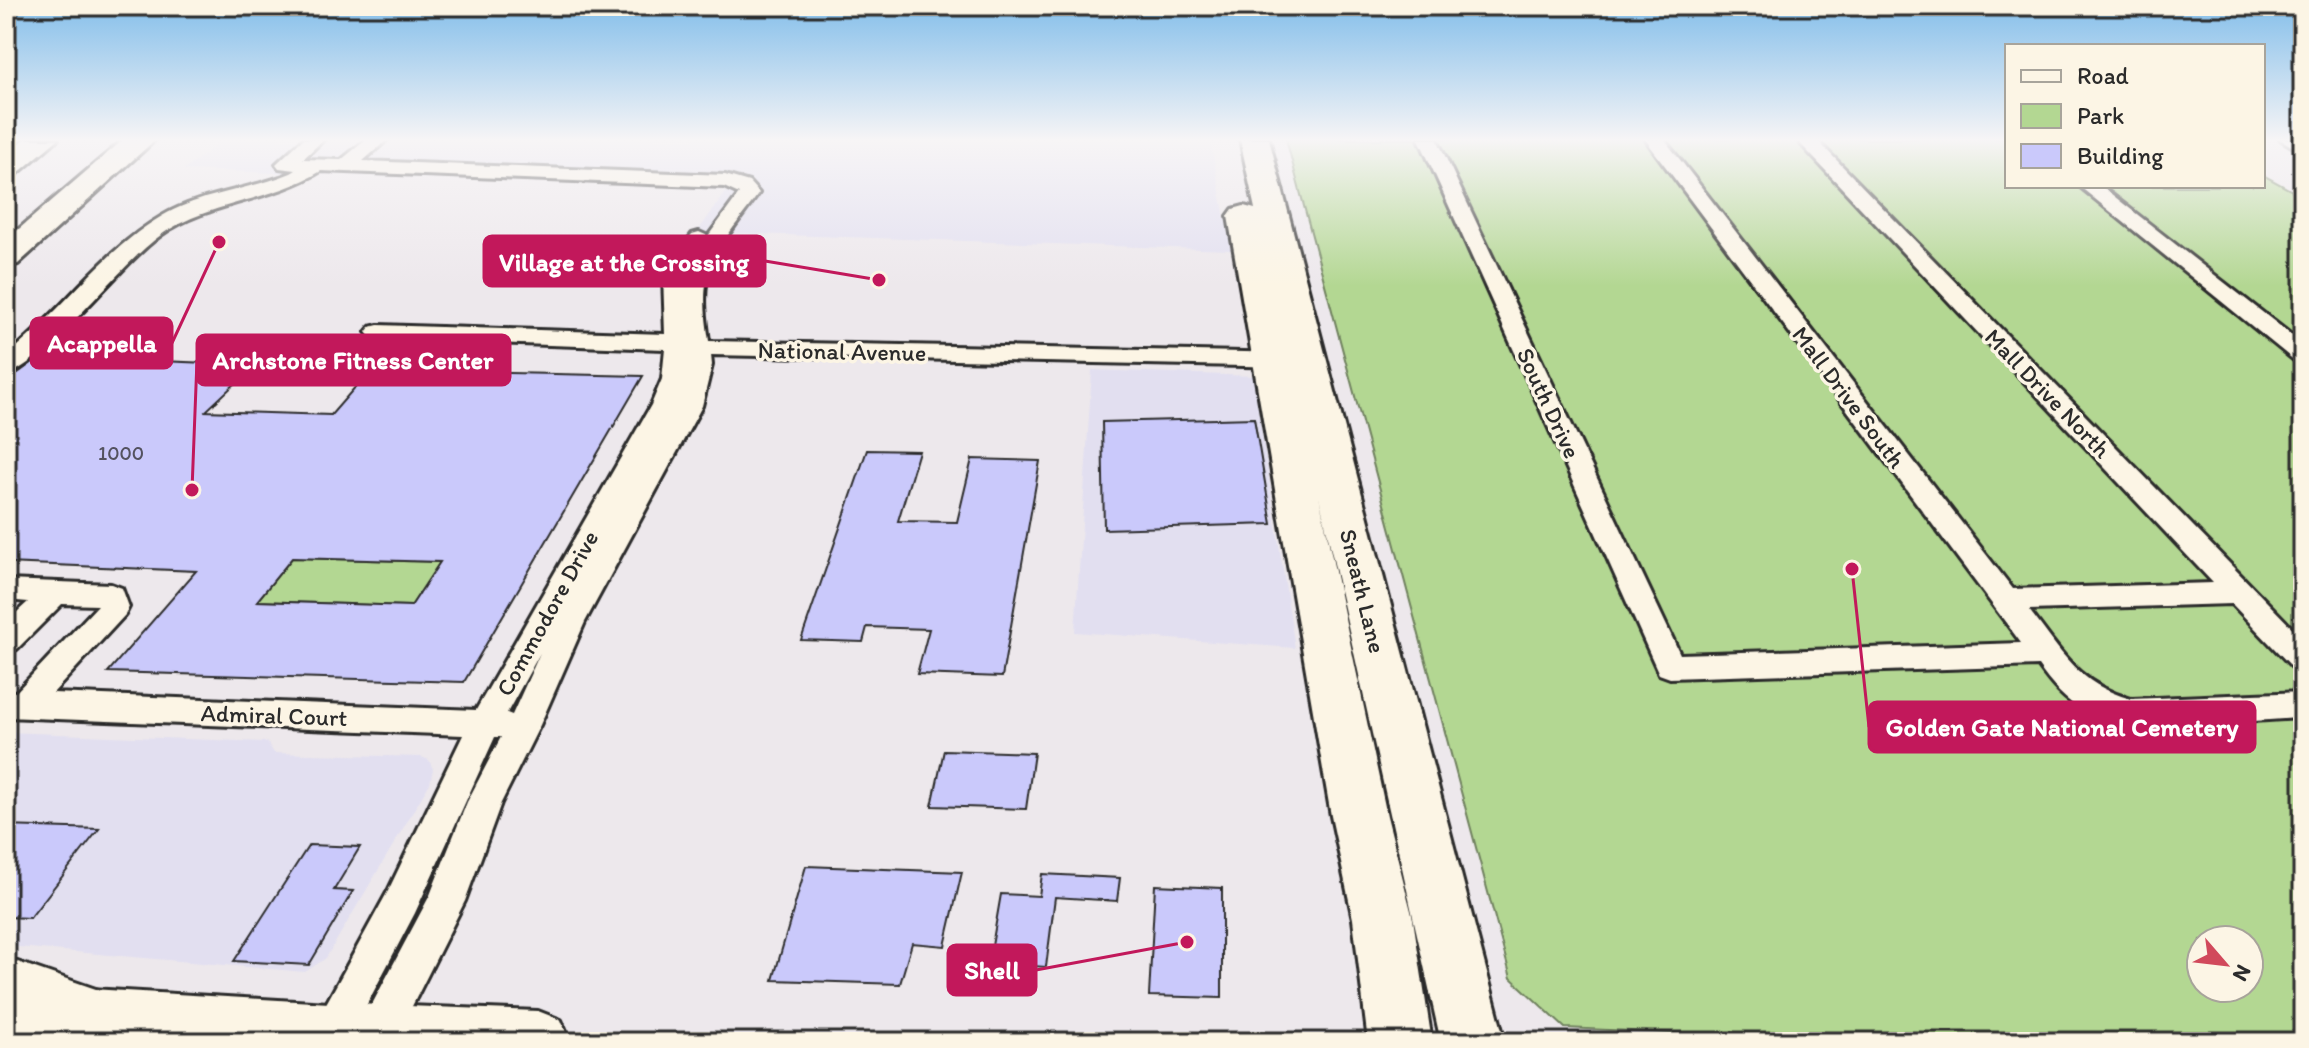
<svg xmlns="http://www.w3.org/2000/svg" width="2309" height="1048" viewBox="0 0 2309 1048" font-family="Itim,sans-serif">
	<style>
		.built { fill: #e2dff0 }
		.green { fill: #b3d792; stroke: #6f815e; stroke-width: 2; fill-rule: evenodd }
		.building { fill: #cac9fb; stroke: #2b2b2b; stroke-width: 2; fill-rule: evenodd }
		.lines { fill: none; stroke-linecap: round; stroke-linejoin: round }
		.street-casing { stroke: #2b2b2b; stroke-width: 6 }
		.primary-casing { stroke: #2b2b2b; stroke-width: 6 }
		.highway-casing { stroke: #2b2b2b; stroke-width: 6 }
		.street { fill: #fcf5e5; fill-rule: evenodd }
		.primary { fill: #fcf5e5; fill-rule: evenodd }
		.highway { fill: #fcf5e5; fill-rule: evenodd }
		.labels { text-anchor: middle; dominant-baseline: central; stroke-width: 7; stroke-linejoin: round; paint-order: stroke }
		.number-label { font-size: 20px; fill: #53525f }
		.street-label { font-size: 24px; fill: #2b2b2b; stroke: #fcf5e5 }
		.leader { fill: none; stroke: #c2185b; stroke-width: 3 }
		.callout-dot { fill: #c2185b; stroke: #fcf5e5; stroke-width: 3 }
		.callout { fill: #c2185b; stroke: #c2185b; stroke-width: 3 }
		.callout-label { font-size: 26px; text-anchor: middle; font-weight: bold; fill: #fff }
	</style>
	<rect width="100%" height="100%" fill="#ede8ec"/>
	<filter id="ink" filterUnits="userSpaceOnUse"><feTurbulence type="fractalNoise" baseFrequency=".0125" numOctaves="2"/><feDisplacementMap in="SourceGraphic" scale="16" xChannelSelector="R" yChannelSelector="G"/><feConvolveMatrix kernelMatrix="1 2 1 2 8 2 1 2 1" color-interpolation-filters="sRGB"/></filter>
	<g filter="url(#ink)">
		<g class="built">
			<polygon points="224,139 1210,139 1231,250 697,232 730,187 184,170"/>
			<polygon points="1092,370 1253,376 1295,648 1075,632"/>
			<polygon points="6,732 267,742 274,753 421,757 429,760 433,769 430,783 326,958 305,972 6,946"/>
		</g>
		<g class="green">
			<path d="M 1286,139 L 2007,139 L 2007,186 L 2263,186 L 2263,175 L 2303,197 L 2303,1042 L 1868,1042 L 1565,1028 L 1511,978 ZM 2201,940 L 2249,940 L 2249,988 L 2201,988 Z"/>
			<polygon points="292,558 440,562 411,606 257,601"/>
		</g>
		<g class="building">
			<path d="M 41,356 L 255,365 L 206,411 L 331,415 L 370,370 L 643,376 L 464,682 L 108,672 L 196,571 L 6,563 L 6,382 ZM 292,558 L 440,562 L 411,606 L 257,601 Z"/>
			<polygon points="1254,418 1272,524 1104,529 1102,422"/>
			<polygon points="867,450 919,451 898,521 957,522 972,459 1040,461 1002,677 917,674 929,629 867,627 863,642 801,640"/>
			<polygon points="944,750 1034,753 1026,809 932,806"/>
			<polygon points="6,826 99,829 30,918 6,917"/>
			<polygon points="309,845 360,847 334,890 353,891 309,965 234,961"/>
			<polygon points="806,866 962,872 945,946 912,943 900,984 773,980"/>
			<polygon points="1042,874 1120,878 1117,901 1055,897 1046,967 989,963 1001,894 1039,896"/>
			<polygon points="1155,885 1222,888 1222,998 1149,996"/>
		</g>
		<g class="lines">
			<g class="street-casing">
				<g id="street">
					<path d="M 303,139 L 324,139 L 303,159 L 341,160 L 367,139 L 388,139 L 363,161 L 725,175 L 749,182 L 759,193 C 744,215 711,252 707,278 C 703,299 706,320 709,341 L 1288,353 L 1296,355 L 1300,360 L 1296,365 L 1288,367 L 711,355 L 712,365 L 702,406 L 585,622 L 540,725 L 501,803 L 465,901 L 394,1042 L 352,1042 L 430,895 L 467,802 L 501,737 L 495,737 L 415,913 L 347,1042 L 305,1042 L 388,891 L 463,735 L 6,717 L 6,691 L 16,692 L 98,605 L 62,604 L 17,649 L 6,652 L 6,622 L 28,602 L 6,600 L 6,580 L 111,584 L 122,588 L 129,607 L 125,615 L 53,693 L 476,710 L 651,405 L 662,379 L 665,349 L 378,339 L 370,337 L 366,332 L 370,327 L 378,325 L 665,334 L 663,275 L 692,234 L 699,232 L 708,236 L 739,194 L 724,187 L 321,171 C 271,202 209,201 161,235 C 120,264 43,366 6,375 L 6,356 C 61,313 101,252 162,216 C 201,193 250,190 291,173 L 296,170 L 279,168 L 276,164 ZM 540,653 L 512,715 L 507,713 Z"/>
					<path d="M 1419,139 L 1437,139 L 1680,654 L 2021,643 L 1645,139 L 1664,139 L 2013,589 L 2213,583 L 1796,139 L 1816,139 L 2303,639 L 2303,671 L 2292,667 L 2232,604 L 2029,610 C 2062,652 2077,684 2131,699 L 2303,692 L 2303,718 C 2241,720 2143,735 2087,712 C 2065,702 2051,684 2038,666 L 1670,678 L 1659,674 Z"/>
					<polygon points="2280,139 2303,139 2303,153"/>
					<polygon points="2079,186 2101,186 2303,344 2303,363 2295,361"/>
				</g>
			</g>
			<g class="primary-casing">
				<g id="primary">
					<polygon points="1240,139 1269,139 1505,1042 1441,1042 1319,496 1387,816 1413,919 1432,1042 1368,1042 1353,919 1331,816 1228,216 1233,209 1244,206 1255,209"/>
					<polygon points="6,984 329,1003 538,1011 561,1020 570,1042 6,1042"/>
				</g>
			</g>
			<g class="highway-casing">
				<g id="highway">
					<polygon points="25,139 58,139 17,174 6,177 6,154"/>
					<polygon points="124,139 156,139 18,264 6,267 6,240"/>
					<polygon points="6,958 122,998 132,1019 122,1040 79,1042 6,1016"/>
				</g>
			</g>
			<use href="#street" class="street"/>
			<use href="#primary" class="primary"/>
			<use href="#highway" class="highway"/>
		</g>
	</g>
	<linearGradient id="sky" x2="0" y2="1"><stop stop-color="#83beea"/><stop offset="0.49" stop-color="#f7f5f6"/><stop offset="1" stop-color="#f7f5f6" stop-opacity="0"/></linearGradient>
	<rect width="2309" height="286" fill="url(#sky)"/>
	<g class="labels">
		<g class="number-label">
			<text x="121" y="453">1000</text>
		</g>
		<g class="street-label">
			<text transform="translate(842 351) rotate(1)">National Avenue</text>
			<text transform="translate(2048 393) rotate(46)">Mall Drive North</text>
			<text transform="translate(1849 397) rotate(53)">Mall Drive South</text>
			<text transform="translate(1549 403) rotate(65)">South Drive</text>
			<text transform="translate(1363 591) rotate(76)">Sneath Lane</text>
			<text transform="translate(547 613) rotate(-61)">Commodore Drive</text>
			<text transform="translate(274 715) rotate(2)">Admiral Court</text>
		</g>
	</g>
	<path class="leader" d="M879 280L765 261M219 242L172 343M192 490L197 360M1852 569L1869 727M1187 942L1036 970"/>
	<g class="callout-dot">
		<circle cx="879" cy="280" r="8"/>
		<circle cx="219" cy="242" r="8"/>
		<circle cx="192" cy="490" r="8"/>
		<circle cx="1852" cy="569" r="8"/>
		<circle cx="1187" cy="942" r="8"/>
	</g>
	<g class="callout">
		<rect x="484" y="236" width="281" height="50" rx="8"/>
		<rect x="31" y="318" width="141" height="50" rx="8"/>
		<rect x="197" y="335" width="313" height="50" rx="8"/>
		<rect x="1869" y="702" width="386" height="50" rx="8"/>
		<rect x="948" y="945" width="88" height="50" rx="8"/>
	</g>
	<g class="callout-label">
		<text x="624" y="271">Village at the Crossing</text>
		<text x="102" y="352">Acappella</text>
		<text x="353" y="369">Archstone Fitness Center</text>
		<text x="2062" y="736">Golden Gate National Cemetery</text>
		<text x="992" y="979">Shell</text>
	</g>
	<rect width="2309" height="1048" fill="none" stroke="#fcf5e5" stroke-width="32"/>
	<rect x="16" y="16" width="2277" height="1016" fill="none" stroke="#2b2b2b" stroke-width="3" filter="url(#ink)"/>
	<rect x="2005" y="44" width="260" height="144" fill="#fcf5e5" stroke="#a8a49b" stroke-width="2"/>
	<rect x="2021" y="70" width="40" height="12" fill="#fcf5e5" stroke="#a8a49b" stroke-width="2"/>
	<text x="2077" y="84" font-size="24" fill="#2b2b2b">Road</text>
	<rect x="2021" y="104" width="40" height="24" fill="#b3d792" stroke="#a8a49b" stroke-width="2"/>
	<text x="2077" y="124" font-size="24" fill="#2b2b2b">Park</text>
	<rect x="2021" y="144" width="40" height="24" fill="#cac9fb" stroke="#a8a49b" stroke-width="2"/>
	<text x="2077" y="164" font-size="24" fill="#2b2b2b">Building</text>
	<g transform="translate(2225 964) rotate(118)"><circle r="38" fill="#fcf5e5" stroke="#a8a49b" stroke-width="2"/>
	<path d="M0-6L14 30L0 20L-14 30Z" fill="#d1495b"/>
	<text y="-12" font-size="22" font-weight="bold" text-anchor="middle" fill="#2b2b2b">N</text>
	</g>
</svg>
